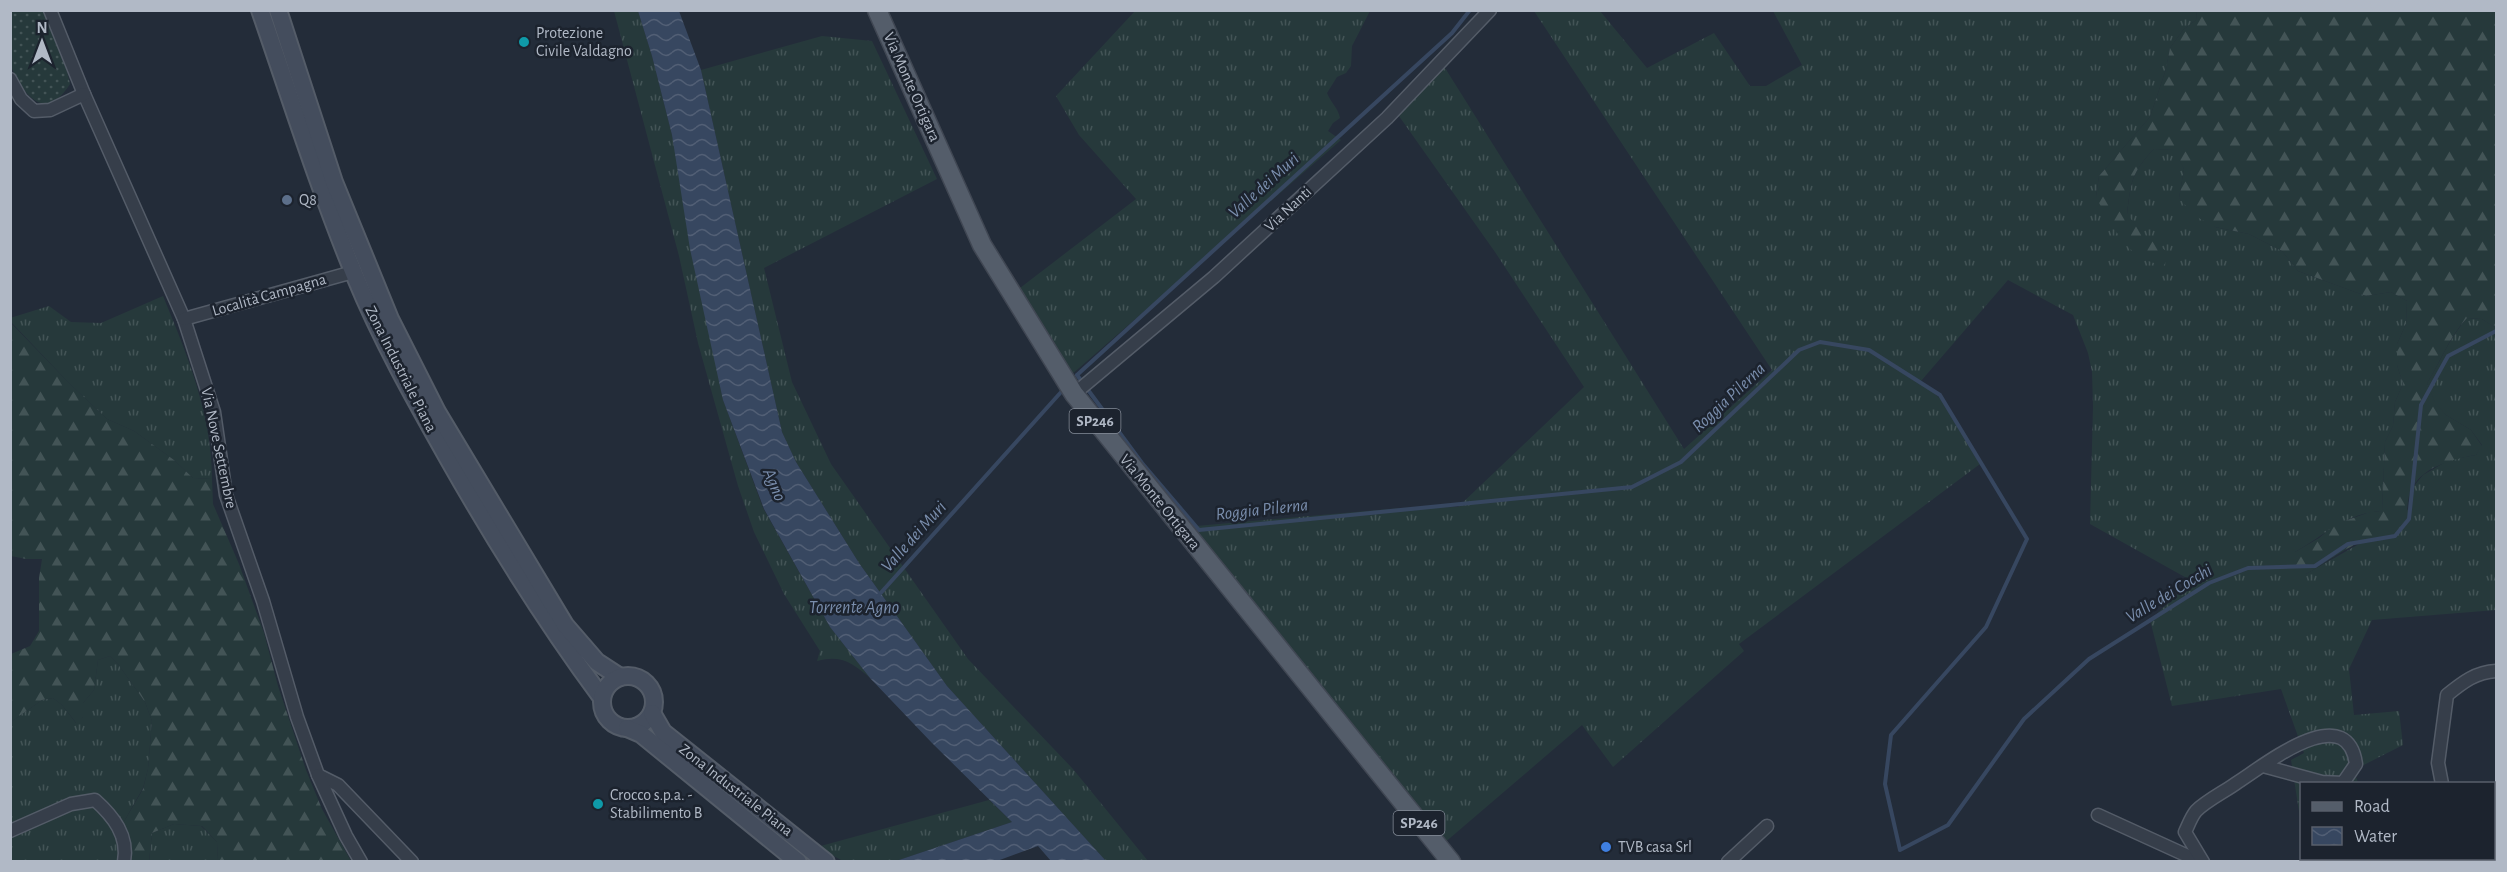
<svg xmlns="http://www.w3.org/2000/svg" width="2507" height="872" viewBox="0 0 2507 872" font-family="'Alegreya Sans',sans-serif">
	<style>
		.grass { fill: url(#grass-tufts) }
		.forest { fill: url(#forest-firs) }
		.park { fill: url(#park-dots) }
		.water { fill: url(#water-waves) }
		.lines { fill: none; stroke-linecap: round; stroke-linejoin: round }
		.stream { stroke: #374760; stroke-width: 4 }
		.minor-casing { stroke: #545c68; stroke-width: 15 }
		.secondary-casing { stroke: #545c68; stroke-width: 20 }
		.primary-casing { stroke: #404753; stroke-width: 21 }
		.minor { stroke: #363e4a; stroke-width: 12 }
		.secondary { stroke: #444d5d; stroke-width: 16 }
		.primary { stroke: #545d6a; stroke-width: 18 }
		.culture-dot { fill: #0f9aa8; stroke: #1c232e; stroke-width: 2 }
		.service-dot { fill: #5c6f8a; stroke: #1c232e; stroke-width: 2 }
		.shop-dot { fill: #3f7fe0; stroke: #1c232e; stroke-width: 2 }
		.labels { text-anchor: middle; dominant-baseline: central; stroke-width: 5; stroke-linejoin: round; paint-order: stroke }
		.shield { fill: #1c232e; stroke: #848c98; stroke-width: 1.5 }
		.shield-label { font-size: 15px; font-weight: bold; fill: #b1b9c6 }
		.poi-label { font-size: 16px; fill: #b1b9c6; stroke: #1c232e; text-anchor: start }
		.street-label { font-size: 16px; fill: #b1b9c6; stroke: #1c232e }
		.water-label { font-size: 18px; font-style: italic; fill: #7a8ead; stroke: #1c232e }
	</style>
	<defs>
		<pattern id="grass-tufts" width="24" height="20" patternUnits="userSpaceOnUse" patternTransform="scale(1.5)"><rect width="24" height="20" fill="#26393b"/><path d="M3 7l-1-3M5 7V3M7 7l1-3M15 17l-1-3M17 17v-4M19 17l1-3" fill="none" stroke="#435456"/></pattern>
		<pattern id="forest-firs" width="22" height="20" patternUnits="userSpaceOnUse" patternTransform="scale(1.5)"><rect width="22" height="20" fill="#26393b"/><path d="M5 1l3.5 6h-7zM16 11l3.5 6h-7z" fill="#435456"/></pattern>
		<pattern id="park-dots" width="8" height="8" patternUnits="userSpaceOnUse" patternTransform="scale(1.5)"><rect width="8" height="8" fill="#26393b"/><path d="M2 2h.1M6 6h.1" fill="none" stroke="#435456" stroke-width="1.8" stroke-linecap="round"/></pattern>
		<pattern id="water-waves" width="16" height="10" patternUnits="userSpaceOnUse" patternTransform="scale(1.5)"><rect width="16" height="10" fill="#374760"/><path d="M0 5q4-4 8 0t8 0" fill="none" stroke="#525f75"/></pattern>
	</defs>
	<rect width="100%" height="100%" fill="#232c39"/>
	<g class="grass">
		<path d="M 614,11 L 638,11 L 652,56 L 672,135 L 723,400 L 763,508 L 830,627 L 870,678 C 851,662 841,655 817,661 L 820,651 L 784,594 L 754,532 L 738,486 L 698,343 L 679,256 Z"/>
		<path d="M 1135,11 L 1370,11 L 1352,46 L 1351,66 L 1346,73 L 1337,77 L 1327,93 C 1331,103 1338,108 1340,118 L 1333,123 L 1328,131 L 1341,140 L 1071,375 L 1020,288 L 1136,199 L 1079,135 L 1056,96 Z"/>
		<path d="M 1534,11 L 1600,11 L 1647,68 L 1714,33 L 1750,86 L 1766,86 L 1802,65 L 1773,11 L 2197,11 L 2196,20 L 2183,30 L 2170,48 L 2166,69 L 2150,117 L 2099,176 L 2096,197 L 2165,251 L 2142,233 L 2127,215 C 2131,182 2131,173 2154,149 L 2175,150 L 2184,169 L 2179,198 L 2215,227 L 2249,234 L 2282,251 L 2298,271 L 2366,296 L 2391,292 L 2407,301 L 2406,324 L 2397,344 L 2397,365 L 2403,384 L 2395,402 L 2393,426 L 2385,442 L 2382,511 C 2346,513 2325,535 2295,552 L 2306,574 L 2366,540 L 2385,537 L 2408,509 L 2410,491 L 2423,475 L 2449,460 L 2476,455 L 2482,445 L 2471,430 L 2446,415 L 2435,403 L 2427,383 C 2441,361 2449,338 2467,318 L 2482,319 L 2496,328 L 2496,610 L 2372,620 L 2349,669 L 2354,715 L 2399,711 L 2403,745 L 2354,770 L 2358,783 L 2302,784 L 2301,824 L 2291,760 L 2304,753 L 2281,689 L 2172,706 L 2150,620 L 2192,581 L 2090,524 L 2093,406 L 2092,372 L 2088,353 L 2073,315 L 2008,280 L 1921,381 L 1946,404 L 1980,464 L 1739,644 L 1744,651 L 1613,767 L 1582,725 L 1443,844 L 1189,532 L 1196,526 L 1401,508 L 1458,507 L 1584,387 L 1495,252 L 1394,109 L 1440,60 L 1684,449 L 1772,370 Z"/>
		<polygon points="822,36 872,41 937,179 764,268 792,382 831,464 968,659 1073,769 1148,861 1106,861 947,686 859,563 796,462 782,432 701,70"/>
		<path d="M 163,296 C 187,354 212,415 212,479 L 193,478 L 174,460 L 134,431 L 107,419 L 69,383 L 11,322 L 10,318 L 49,306 L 71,322 L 101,323 Z"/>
		<polygon points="110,656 118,664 145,702 152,721 148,769 143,788 122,825 118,861 11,862 11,722 42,700 53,698 62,705 76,723 83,717 83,703 94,690 98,660"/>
		<polygon points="989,800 1012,822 896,861 843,861 817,847"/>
		<polygon points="174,824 201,826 217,842 218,861 149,862 152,833"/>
	</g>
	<g class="forest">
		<path d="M 2197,11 L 2496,11 L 2496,328 L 2482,319 L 2467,318 C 2449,337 2441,361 2427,383 L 2435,402 L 2446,415 L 2471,430 L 2482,446 L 2476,455 C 2453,459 2420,467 2410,492 C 2406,503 2409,517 2401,528 C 2393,538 2377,536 2366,540 C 2349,545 2323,565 2306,574 L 2285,565 L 2295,552 L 2319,538 L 2336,524 L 2370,512 L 2382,511 L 2385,442 L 2393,426 L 2395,402 L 2403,384 L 2397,365 L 2397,344 L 2406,324 L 2407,301 L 2391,292 L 2366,296 L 2298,271 L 2282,251 L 2249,234 L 2215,227 L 2195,216 L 2179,198 L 2184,169 L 2174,150 L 2154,149 C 2131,173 2131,182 2127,214 L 2142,233 L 2166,251 L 2165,267 L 2140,258 L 2126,245 L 2109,222 L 2096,197 L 2099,176 L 2150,117 L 2166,69 L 2170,48 L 2183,30 L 2196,20 Z"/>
		<polygon points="10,322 69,383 107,419 134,431 174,460 193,478 212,479 213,504 239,564 264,633 278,686 306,770 322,809 351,861 218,861 217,842 202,826 174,824 152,833 149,861 118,861 122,825 143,789 148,769 152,721 145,702 118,664 110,656 98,660 94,690 83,703 83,717 77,724 62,705 53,698 42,700 11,722 11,654 30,646 39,631 39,578 42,559 26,559 11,556"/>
	</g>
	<path class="park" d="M 10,11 L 43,11 L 67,71 L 70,84 C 51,114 33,107 18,80 C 16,75 11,69 10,63 C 8,46 10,27 10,11 Z"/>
	<polygon class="water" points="638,11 679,11 701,70 782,432 796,462 859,563 947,686 1106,861 1051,861 1038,846 997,861 896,861 1012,822 932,743 870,678 830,627 764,509 723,400 690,249 672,135 652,56"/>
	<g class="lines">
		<g class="stream">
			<polyline points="1077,375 1142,463 1199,530 1632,487 1681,462 1799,350 1820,342 1869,350 1940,395 2027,539 1986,627 1891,735 1885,784 1900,850 1948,825 2024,719 2089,659 2209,583 2248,568 2315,566 2348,544 2395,536 2409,519 2421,405 2448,356 2496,331"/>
			<polyline points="1077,375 1452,33 1470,10"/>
			<polyline points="878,596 1062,391"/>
		</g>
		<g class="minor-casing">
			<g id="minor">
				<polyline points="50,10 84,94 184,319 214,412 226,495 263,601 297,717 318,775 338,785 412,862"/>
				<polyline points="10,79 21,99 34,111 50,110 84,94"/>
				<polyline points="184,319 353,272"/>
				<polyline points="1074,394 1214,277 1387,118 1490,10"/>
				<polyline points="318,775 346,836 361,862"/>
				<path d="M 2442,784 L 2438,763 L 2447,695 C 2463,682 2476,672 2496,671"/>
				<polyline points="2098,815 2201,862"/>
				<path d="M 10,831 L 71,804 L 95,800 C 113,816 129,836 124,862"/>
				<polyline points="2494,848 2496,850"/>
				<polyline points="1728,862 1767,826"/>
				<path d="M 2203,862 L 2185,832 C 2188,826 2191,817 2196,811 C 2207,800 2226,791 2238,782 C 2266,764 2347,699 2356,764 L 2343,783 L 2322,782 L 2263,766"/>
			</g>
		</g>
		<g class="secondary-casing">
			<g id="secondary">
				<path d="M 260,10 C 291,99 319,189 355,276 C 381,339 414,398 448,458 C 495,541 545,621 602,698"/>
				<polyline points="278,10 334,182 390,319 437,412 565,625 597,662 620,677"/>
				<circle cx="628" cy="702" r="26"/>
				<polyline points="652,713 663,732 826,862"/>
				<polyline points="627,728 641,734 798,862"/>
			</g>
		</g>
		<g class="primary-casing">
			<polyline id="primary" points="877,10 982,245 1074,394 1451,862"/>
		</g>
		<use href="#minor" class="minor"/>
		<use href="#secondary" class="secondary"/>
		<use href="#primary" class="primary"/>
	</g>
	<g class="culture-dot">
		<circle cx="524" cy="42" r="6"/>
		<circle cx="598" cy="804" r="6"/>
	</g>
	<circle class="service-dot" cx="287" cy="200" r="6"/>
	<circle class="shop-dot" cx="1606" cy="847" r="6"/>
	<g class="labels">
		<g class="shield">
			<rect x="1069.5" y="409" width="51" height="24" rx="4.5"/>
			<rect x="1393.5" y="811" width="51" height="24" rx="4.5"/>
		</g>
		<g class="shield-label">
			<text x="1095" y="421">SP246</text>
			<text x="1419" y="823">SP246</text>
		</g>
		<g class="poi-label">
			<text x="536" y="33">Protezione<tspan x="536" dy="18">Civile Valdagno</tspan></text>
			<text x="299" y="200">Q8</text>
			<text x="610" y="795">Crocco s.p.a. -<tspan x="610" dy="18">Stabilimento B</tspan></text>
			<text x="1618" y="847">TVB casa Srl</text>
		</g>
		<g class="street-label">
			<text transform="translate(912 87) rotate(66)">Via Monte Ortigara</text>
			<text transform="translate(1288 209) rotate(-43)">Via Nanti</text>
			<text transform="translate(269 295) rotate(-16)">Località Campagna</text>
			<text transform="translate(401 369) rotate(63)">Zona Industriale Piana</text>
			<text transform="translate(219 448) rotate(78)">Via Nove Settembre</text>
			<text transform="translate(1160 502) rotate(51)">Via Monte Ortigara</text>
			<text transform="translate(736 790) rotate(38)">Zona Industriale Piana</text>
		</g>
		<g class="water-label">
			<text transform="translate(1264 186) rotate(-42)">Valle dei Muri</text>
			<text transform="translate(1729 398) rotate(-43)">Roggia Pilerna</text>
			<text transform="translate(774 485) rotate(67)">Agno</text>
			<text transform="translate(1262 510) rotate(-6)">Roggia Pilerna</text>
			<text transform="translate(914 537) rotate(-48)">Valle dei Muri</text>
			<text transform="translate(2169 594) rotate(-31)">Valle dei Cocchi</text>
			<text x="854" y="608">Torrente Agno</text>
		</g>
	</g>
	<rect width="2507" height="872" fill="none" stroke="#b1b9c6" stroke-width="24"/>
	<rect x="2300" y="782" width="195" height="78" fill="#1c232e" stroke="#585f6b" stroke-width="1.5"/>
	<rect x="2312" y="802" width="30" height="9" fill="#545d6a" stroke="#585f6b" stroke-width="1.5"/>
	<text x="2354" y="812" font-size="18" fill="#b1b9c6">Road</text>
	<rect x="2312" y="827" width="30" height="18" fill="url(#water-waves)" stroke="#585f6b" stroke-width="1.5"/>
	<text x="2354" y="842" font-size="18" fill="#b1b9c6">Water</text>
	<g transform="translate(42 42)" stroke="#1c232e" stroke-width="4.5" paint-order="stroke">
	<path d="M0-4.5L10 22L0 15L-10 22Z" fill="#b1b9c6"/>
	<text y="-9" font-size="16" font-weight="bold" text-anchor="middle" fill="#b1b9c6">N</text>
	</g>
</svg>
